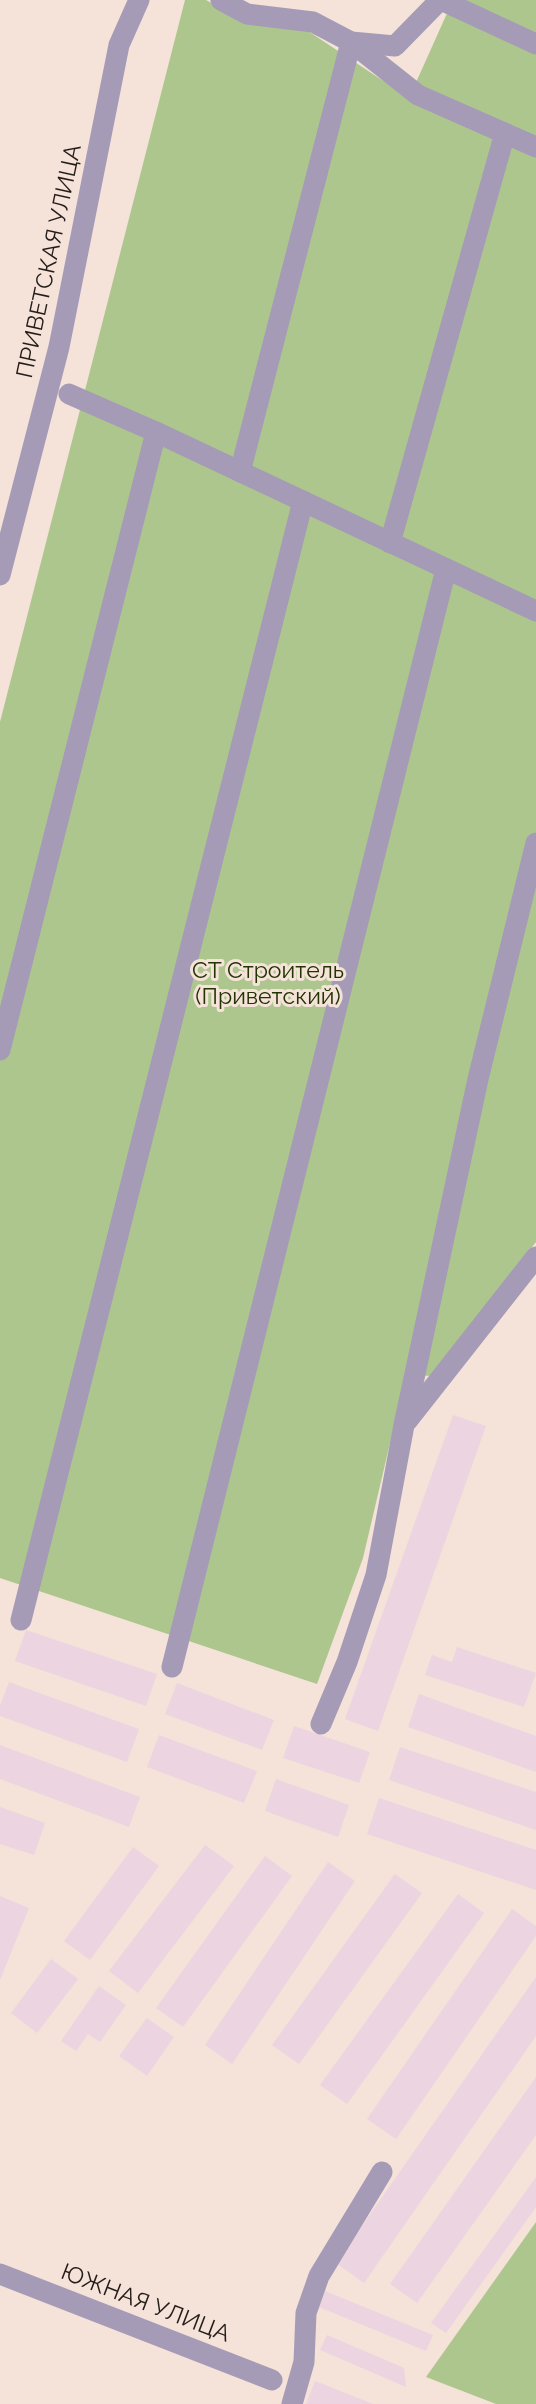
<svg xmlns="http://www.w3.org/2000/svg" width="536" height="2404" viewBox="0 0 536 2404" font-family="Raleway,sans-serif">
	<style>
		.industrial { fill: #ecd5e0 }
		.green { fill: #adc68e }
		.lines { fill: none; stroke-linecap: round; stroke-linejoin: round }
		.minor { stroke: #a59bb7; stroke-width: 21 }
		.labels { text-anchor: middle; dominant-baseline: central; stroke-width: 6; stroke-linejoin: round; paint-order: stroke }
		.street-label { font-size: 23px; fill: #231c19; stroke: #f5e2d9 }
		.park-label { font-size: 23px; fill: #223402; stroke: #f5e2d9 }
	</style>
	<rect width="100%" height="100%" fill="#f5e2d9"/>
	<g class="industrial">
		<polygon points="453,1415 486,1426 378,1731 345,1719"/>
		<polygon points="26,1630 157,1674 146,1706 15,1661"/>
		<polygon points="457,1647 536,1673 524,1707 425,1675 432,1655 452,1662"/>
		<polygon points="9,1682 139,1729 127,1762 0,1716 0,1706"/>
		<polygon points="177,1683 274,1720 262,1750 165,1714"/>
		<polygon points="419,1694 536,1736 536,1772 408,1727"/>
		<polygon points="294,1726 370,1752 359,1783 283,1758"/>
		<polygon points="159,1735 257,1771 244,1803 147,1767"/>
		<polygon points="0,1745 140,1797 129,1827 0,1779"/>
		<polygon points="400,1747 536,1792 536,1830 389,1780"/>
		<polygon points="276,1779 349,1805 338,1837 265,1811"/>
		<polygon points="379,1798 536,1850 536,1890 367,1834"/>
		<polygon points="0,1807 45,1823 34,1855 0,1844"/>
		<polygon points="205,1845 234,1866 138,1993 109,1971"/>
		<polygon points="133,1847 159,1866 90,1960 64,1941"/>
		<polygon points="265,1856 292,1876 183,2027 156,2008"/>
		<polygon points="328,1862 355,1881 232,2064 205,2045"/>
		<polygon points="395,1874 422,1893 299,2064 272,2045"/>
		<polygon points="458,1894 484,1913 347,2104 320,2085"/>
		<polygon points="0,1896 29,1908 0,1980"/>
		<polygon points="512,1909 536,1926 536,1936 396,2139 367,2119"/>
		<polygon points="51,1959 78,1979 37,2033 11,2013"/>
		<polygon points="536,1977 536,2036 364,2283 336,2263"/>
		<polygon points="99,1986 126,2005 100,2042 88,2034 76,2051 61,2041"/>
		<polygon points="147,2018 174,2037 147,2076 119,2056"/>
		<polygon points="536,2077 536,2135 417,2303 390,2284"/>
		<polygon points="536,2177 536,2207 446,2333 431,2323"/>
		<polygon points="325,2291 433,2335 426,2351 319,2307"/>
		<polygon points="327,2335 404,2368 406,2387 320,2350"/>
		<polygon points="315,2381 373,2404 306,2404"/>
	</g>
	<g class="green">
		<polygon points="185,0 206,0 242,20 308,31 409,98 453,0 536,0 536,1242 434,1376 406,1375 363,1558 317,1684 0,1578 0,722"/>
		<polygon points="536,2222 536,2404 496,2404 426,2377"/>
	</g>
	<g class="lines">
		<g class="minor">
			<polyline points="221,0 247,14 313,22 351,42 418,95 536,147"/>
			<polyline points="441,0 536,44"/>
			<polyline points="69,394 156,432 536,611"/>
			<polyline points="240,472 351,42 395,46 440,0"/>
			<polyline points="390,543 505,133"/>
			<polyline points="0,575 59,347 119,45 139,0"/>
			<polyline points="0,1050 156,432"/>
			<polyline points="407,1421 536,1257"/>
			<polyline points="21,1620 303,501"/>
			<polyline points="172,1667 446,569"/>
			<polyline points="321,1724 347,1662 376,1575 404,1425 478,1079 536,843"/>
			<polyline points="0,2274 272,2380"/>
			<polyline points="292,2404 304,2362 306,2313 319,2276 382,2172"/>
		</g>
	</g>
	<g class="labels">
		<g class="street-label">
			<text transform="translate(48 261) rotate(-78)">ПРИВЕТСКАЯ УЛИЦА</text>
			<text transform="translate(146 2302) rotate(21)">ЮЖНАЯ УЛИЦА</text>
		</g>
		<g class="park-label">
			<text x="268" y="969">СТ Строитель<tspan x="268" dy="26">(Приветский)</tspan></text>
		</g>
	</g>
</svg>
